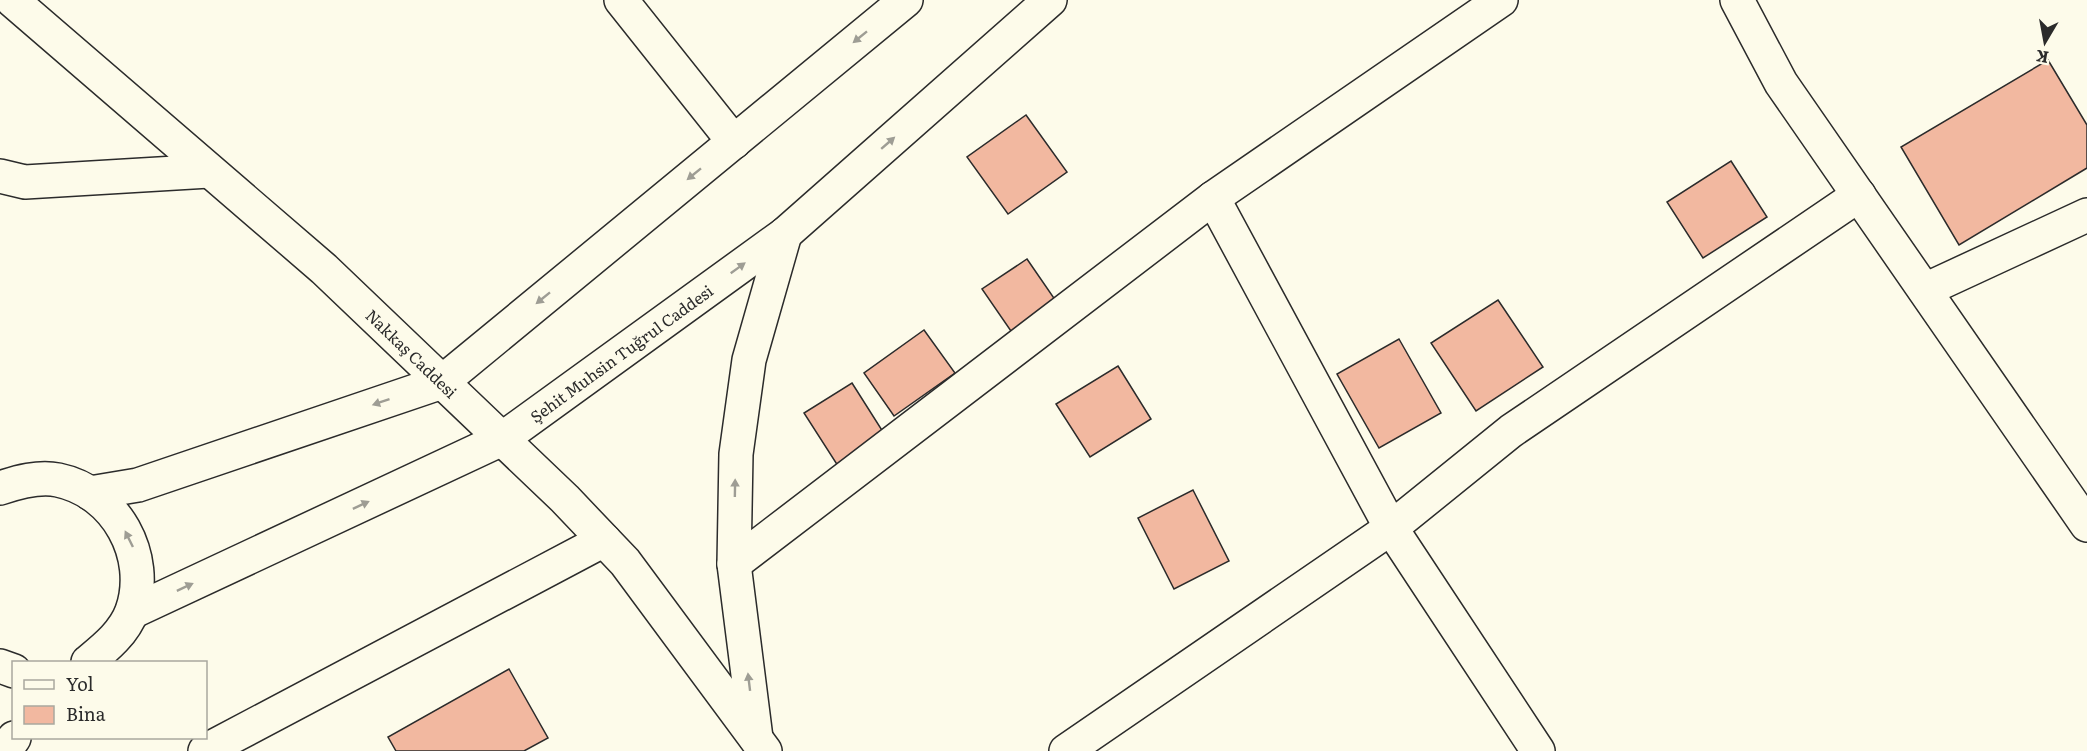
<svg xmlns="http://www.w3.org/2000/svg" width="2087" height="751" viewBox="0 0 2087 751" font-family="Literata,serif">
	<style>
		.building { fill: #f2b8a0; stroke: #2b2b2b; stroke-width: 1.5 }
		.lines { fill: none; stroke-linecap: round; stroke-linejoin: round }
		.minor-casing { stroke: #2b2b2b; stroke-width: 36 }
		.major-casing { stroke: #2b2b2b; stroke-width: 36 }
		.minor { stroke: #fdfbea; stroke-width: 33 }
		.major { stroke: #fdfbea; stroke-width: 33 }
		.oneway { fill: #9e9d94 }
		.labels { text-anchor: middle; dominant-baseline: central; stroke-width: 4.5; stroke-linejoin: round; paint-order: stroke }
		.street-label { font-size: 16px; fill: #2b2b2b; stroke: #fdfbea }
	</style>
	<rect width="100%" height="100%" fill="#fdfbea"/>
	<g class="building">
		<polygon points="2048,60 2087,125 2087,168 1959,245 1901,147"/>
		<polygon points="1026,115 1067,172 1008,214 967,157"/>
		<polygon points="1731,161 1767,217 1703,258 1667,202"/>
		<polygon points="1027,259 1058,304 1013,334 982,289"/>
		<polygon points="1498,300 1543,367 1476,411 1431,343"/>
		<polygon points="924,330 955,373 894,416 864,373"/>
		<polygon points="1399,339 1441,413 1379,448 1337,374"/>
		<polygon points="1118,366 1151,419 1090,457 1056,404"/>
		<polygon points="852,383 885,435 838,466 804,413"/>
		<polygon points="1193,490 1229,561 1174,589 1138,518"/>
		<polygon points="509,669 548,738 524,751 396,751 388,737"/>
	</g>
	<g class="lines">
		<g class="minor-casing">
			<g id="minor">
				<polyline points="12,0 324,269 565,499 625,562 765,751"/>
				<polyline points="621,0 734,142"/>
				<polyline points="1737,0 1781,83 2087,525"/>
				<polyline points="0,176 25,182 209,171"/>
				<polyline points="1213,198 1391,528 1538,751"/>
				<polyline points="1925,290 2087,215"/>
				<polyline points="734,564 1213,198 1501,0"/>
				<polyline points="756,738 734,564 736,454 749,360 785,234"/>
				<polyline points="205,751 604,540"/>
				<polyline points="1066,751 1391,528 1511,431 1859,195"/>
			</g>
		</g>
		<g class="major-casing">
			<g id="major">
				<path d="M 0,488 C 18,482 39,476 58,480 C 116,492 151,556 132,611 C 124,633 105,648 88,662"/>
				<polyline points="90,493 138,485 442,382 906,0"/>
				<polyline points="132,612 502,439 785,234 1050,0"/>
				<polyline points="0,666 14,671"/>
				<polyline points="5,751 14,738"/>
			</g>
		</g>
		<use href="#minor" class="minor"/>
		<use href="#major" class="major"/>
	</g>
	<defs><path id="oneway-solid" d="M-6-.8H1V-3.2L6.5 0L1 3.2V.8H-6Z" transform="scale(1.5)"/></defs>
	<g class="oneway">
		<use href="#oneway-solid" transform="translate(860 37) rotate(141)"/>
		<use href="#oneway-solid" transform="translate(888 143) rotate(-41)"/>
		<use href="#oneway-solid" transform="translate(694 174) rotate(141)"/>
		<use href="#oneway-solid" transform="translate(738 268) rotate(-36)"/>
		<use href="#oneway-solid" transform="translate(543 298) rotate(141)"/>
		<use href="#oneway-solid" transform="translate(381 402) rotate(161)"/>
		<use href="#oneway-solid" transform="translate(735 488) rotate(-89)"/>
		<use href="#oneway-solid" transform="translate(361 505) rotate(-25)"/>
		<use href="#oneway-solid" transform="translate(129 539) rotate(-116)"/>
		<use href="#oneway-solid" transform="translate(185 587) rotate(-25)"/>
		<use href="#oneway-solid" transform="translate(749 682) rotate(-97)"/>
	</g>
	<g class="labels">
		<g class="street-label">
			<text transform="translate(412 353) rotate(44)">Nakkaş Caddesi</text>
			<text transform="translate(621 353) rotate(-36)">Şehit Muhsin Tuğrul Caddesi</text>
		</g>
	</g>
	<rect x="12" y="661" width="195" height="78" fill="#fdfbea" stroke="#a9a89e" stroke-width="1.5"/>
	<rect x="24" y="680" width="30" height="9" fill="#fdfbea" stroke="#a9a89e" stroke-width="1.5"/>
	<text x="66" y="691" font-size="18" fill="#2b2b2b">Yol</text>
	<rect x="24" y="706" width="30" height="18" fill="#f2b8a0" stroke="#a9a89e" stroke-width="1.5"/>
	<text x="66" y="721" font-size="18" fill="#2b2b2b">Bina</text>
	<g transform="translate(2045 42) rotate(190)" stroke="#fdfbea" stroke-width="4.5" paint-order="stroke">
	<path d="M0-4.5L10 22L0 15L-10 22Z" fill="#2b2b2b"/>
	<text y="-9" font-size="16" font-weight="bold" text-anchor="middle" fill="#2b2b2b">K</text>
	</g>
</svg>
